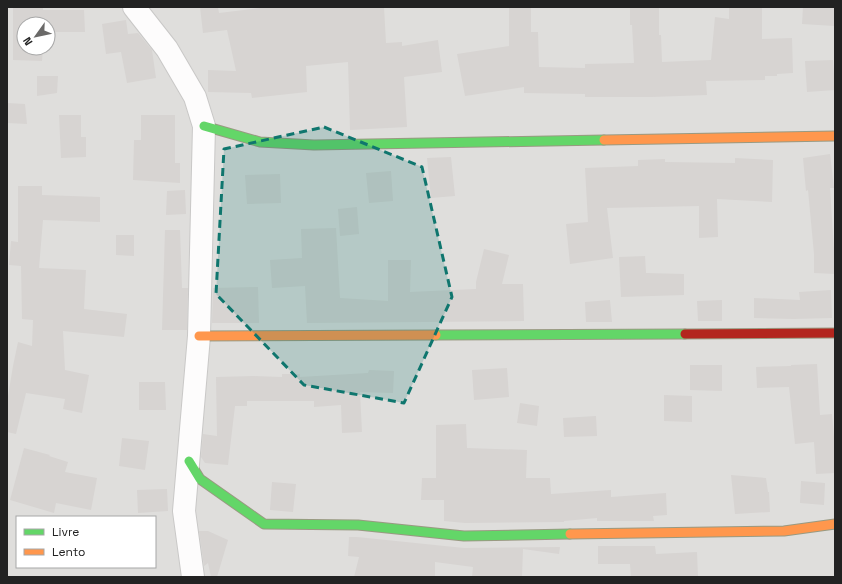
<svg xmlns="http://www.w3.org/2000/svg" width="842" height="584" viewBox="0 0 842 584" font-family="'Space Grotesk',sans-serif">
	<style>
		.residential { fill: #dfdedc; fill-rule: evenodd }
		.building { fill: #d7d4d2 }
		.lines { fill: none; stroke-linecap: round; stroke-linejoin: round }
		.street-casing { stroke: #c9c8c7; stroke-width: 24 }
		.fast-casing { stroke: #999a82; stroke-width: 11 }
		.slow-casing { stroke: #999a82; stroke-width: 11 }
		.jam-casing { stroke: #999a82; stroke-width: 11 }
		.street { stroke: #fdfcfc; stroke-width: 22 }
		.fast { stroke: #63d668; stroke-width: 9 }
		.slow { stroke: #ff974d; stroke-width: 9 }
		.jam { stroke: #b3261e; stroke-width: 9 }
		.marked { fill: #0f766e; fill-opacity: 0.2; stroke: #0f766e; stroke-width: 3; stroke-dasharray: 8 5; stroke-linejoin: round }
	</style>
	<rect width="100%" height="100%" fill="#f0eeeb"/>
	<path class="residential" d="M 7,7 L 835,7 L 835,577 L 7,577 ZM 24,24 L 48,24 L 48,48 L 24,48 ZM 17,517 L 155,517 L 155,567 L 17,567 Z"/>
	<g class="building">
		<polygon points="13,7 43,7 43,10 84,10 85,32 48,32 48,24 24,24 24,48 43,48 42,61 13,60"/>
		<polygon points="200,7 218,7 219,13 267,7 384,7 386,43 402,42 402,46 438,40 442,72 404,77 407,127 350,130 348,62 306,66 307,92 252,98 251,93 208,92 208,70 236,71 227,30 203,33"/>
		<polygon points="509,7 531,7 531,32 538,32 539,67 585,68 585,64 634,63 632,25 630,25 630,7 659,7 659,35 661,35 662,62 711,60 715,17 729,19 729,7 762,7 762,39 792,38 793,73 777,74 777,76 765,76 765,80 706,81 707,95 652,97 585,97 585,94 524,93 524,87 465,96 457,54 509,46"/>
		<polygon points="803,7 835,7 835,26 802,24"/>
		<polygon points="126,20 128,34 138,33 152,50 156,78 127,83 121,52 106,54 102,24"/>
		<polygon points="833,60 835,90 807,92 805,61"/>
		<polygon points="37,76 58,76 57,93 37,96"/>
		<polygon points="7,103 25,104 27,124 7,123"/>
		<polygon points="59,115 81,115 81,137 86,137 86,157 61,158"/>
		<polygon points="141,115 175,115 175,163 180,163 180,183 133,180 134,140 141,140"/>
		<polygon points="830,154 834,188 830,188 834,251 835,251 835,274 814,273 814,254 808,190 806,191 803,158"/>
		<polygon points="451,157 455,196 431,198 427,158"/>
		<polygon points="735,158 773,160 772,202 717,199 718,237 699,238 699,206 607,208 613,258 570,264 566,224 588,222 585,168 638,166 638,160 665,159 665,162 735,163"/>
		<polygon points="391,171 393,201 369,203 366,173"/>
		<polygon points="280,174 281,203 247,204 245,175"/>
		<polygon points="18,186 42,186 42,195 100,197 100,222 43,220 39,268 86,270 84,309 127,314 124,337 63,331 65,370 89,375 82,413 63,409 65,399 26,393 16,434 7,432 7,402 13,366 18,342 32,346 33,320 22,319 21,266 9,265 11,241 18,242"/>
		<polygon points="185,190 186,214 166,215 167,191"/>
		<polygon points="357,207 359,234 340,236 338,209"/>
		<polygon points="336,228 340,298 388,301 388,260 411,260 410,292 476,289 476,282 484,249 509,255 502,284 523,284 524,321 307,323 305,286 272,288 270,260 302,258 301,229"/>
		<polygon points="165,230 180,230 182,288 188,288 187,330 162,330"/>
		<polygon points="116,235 134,235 134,256 116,255"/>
		<polygon points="645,256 646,273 684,274 684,295 621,297 619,257"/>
		<polygon points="258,287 259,323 212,323 213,288"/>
		<polygon points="831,290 832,318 793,319 754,318 754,298 800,300 799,292"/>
		<polygon points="610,300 612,322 586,322 585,302"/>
		<polygon points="722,300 722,321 698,321 697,301"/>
		<polygon points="817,364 820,415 832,414 835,448 835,473 816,474 814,442 795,444 789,387 757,388 756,367 791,366 791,365"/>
		<polygon points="690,365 722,365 722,391 690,390"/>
		<polygon points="507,368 509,397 474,400 472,370"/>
		<polygon points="369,370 394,371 393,393 360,392 362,432 342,433 341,405 314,407 314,401 247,401 247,406 235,406 228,465 205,463 201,457 203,434 217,436 216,377 254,376 282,377 282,374 300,374 300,377 368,373"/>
		<polygon points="139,382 165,382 166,410 139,410"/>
		<polygon points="664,395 692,396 692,422 664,421"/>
		<polygon points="520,403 539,406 537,426 517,423"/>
		<polygon points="596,416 597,436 564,437 563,418"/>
		<polygon points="466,424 467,448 527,450 526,478 550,478 551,494 611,490 611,497 666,493 667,515 653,516 654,521 597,521 597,518 564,521 564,522 465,523 444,521 444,500 421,500 422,478 436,478 436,425"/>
		<polygon points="122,438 149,441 145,470 119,466"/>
		<polygon points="24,448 50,455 49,456 68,462 65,472 97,478 91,510 56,503 54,513 10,500 13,489"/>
		<polygon points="731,475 766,478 768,492 769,492 770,512 735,514"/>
		<polygon points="801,481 825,483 824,505 800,503"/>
		<polygon points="272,482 296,484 293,512 270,510"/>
		<polygon points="167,489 168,511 138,513 137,490"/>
		<polygon points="199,531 208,531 228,540 217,577 211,577 208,563 204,566"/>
		<polygon points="349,537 357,537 464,548 560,547 559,554 523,549 522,577 472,577 473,567 435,562 435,577 354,577 359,557 348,556"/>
		<polygon points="598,546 655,546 656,554 697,552 698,577 631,577 630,564 598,564"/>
	</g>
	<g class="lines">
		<g class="street-casing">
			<polyline id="street" points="134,7 167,49 195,97 204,126 199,336 184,511 193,577"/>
		</g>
		<g class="fast-casing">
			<g id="fast">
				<polyline points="204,126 260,142 314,145 604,140"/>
				<polyline points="436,335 685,334"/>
				<polyline points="189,461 200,479 264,524 358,525 464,536 570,534"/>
			</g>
		</g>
		<g class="slow-casing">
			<g id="slow">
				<polyline points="604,140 835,136"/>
				<polyline points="199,336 436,335"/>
				<polyline points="570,534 784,531 835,524"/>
			</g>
		</g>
		<g class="jam-casing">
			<polyline id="jam" points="685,334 835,333"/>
		</g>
		<use href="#street" class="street"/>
		<use href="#fast" class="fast"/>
		<use href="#slow" class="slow"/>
		<use href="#jam" class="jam"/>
	</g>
	<path class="marked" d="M 324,127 L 422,167 L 452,297 L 404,403 L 304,385 L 216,294 L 224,149 Z"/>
	<rect width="842" height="584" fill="none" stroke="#222222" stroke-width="16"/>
	<rect x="16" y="516" width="140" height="52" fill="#ffffff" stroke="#a7a7a7"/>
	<rect x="24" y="529" width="20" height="6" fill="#63d668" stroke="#a7a7a7"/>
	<text x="52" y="536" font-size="12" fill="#222222">Livre</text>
	<rect x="24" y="549" width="20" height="6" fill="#ff974d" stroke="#a7a7a7"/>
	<text x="52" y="556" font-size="12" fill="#222222">Lento</text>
	<g transform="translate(36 36) rotate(237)"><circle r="19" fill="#ffffff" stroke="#a7a7a7"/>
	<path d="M0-3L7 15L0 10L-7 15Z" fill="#6a6968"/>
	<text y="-6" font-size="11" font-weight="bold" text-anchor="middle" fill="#222222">N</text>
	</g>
</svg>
